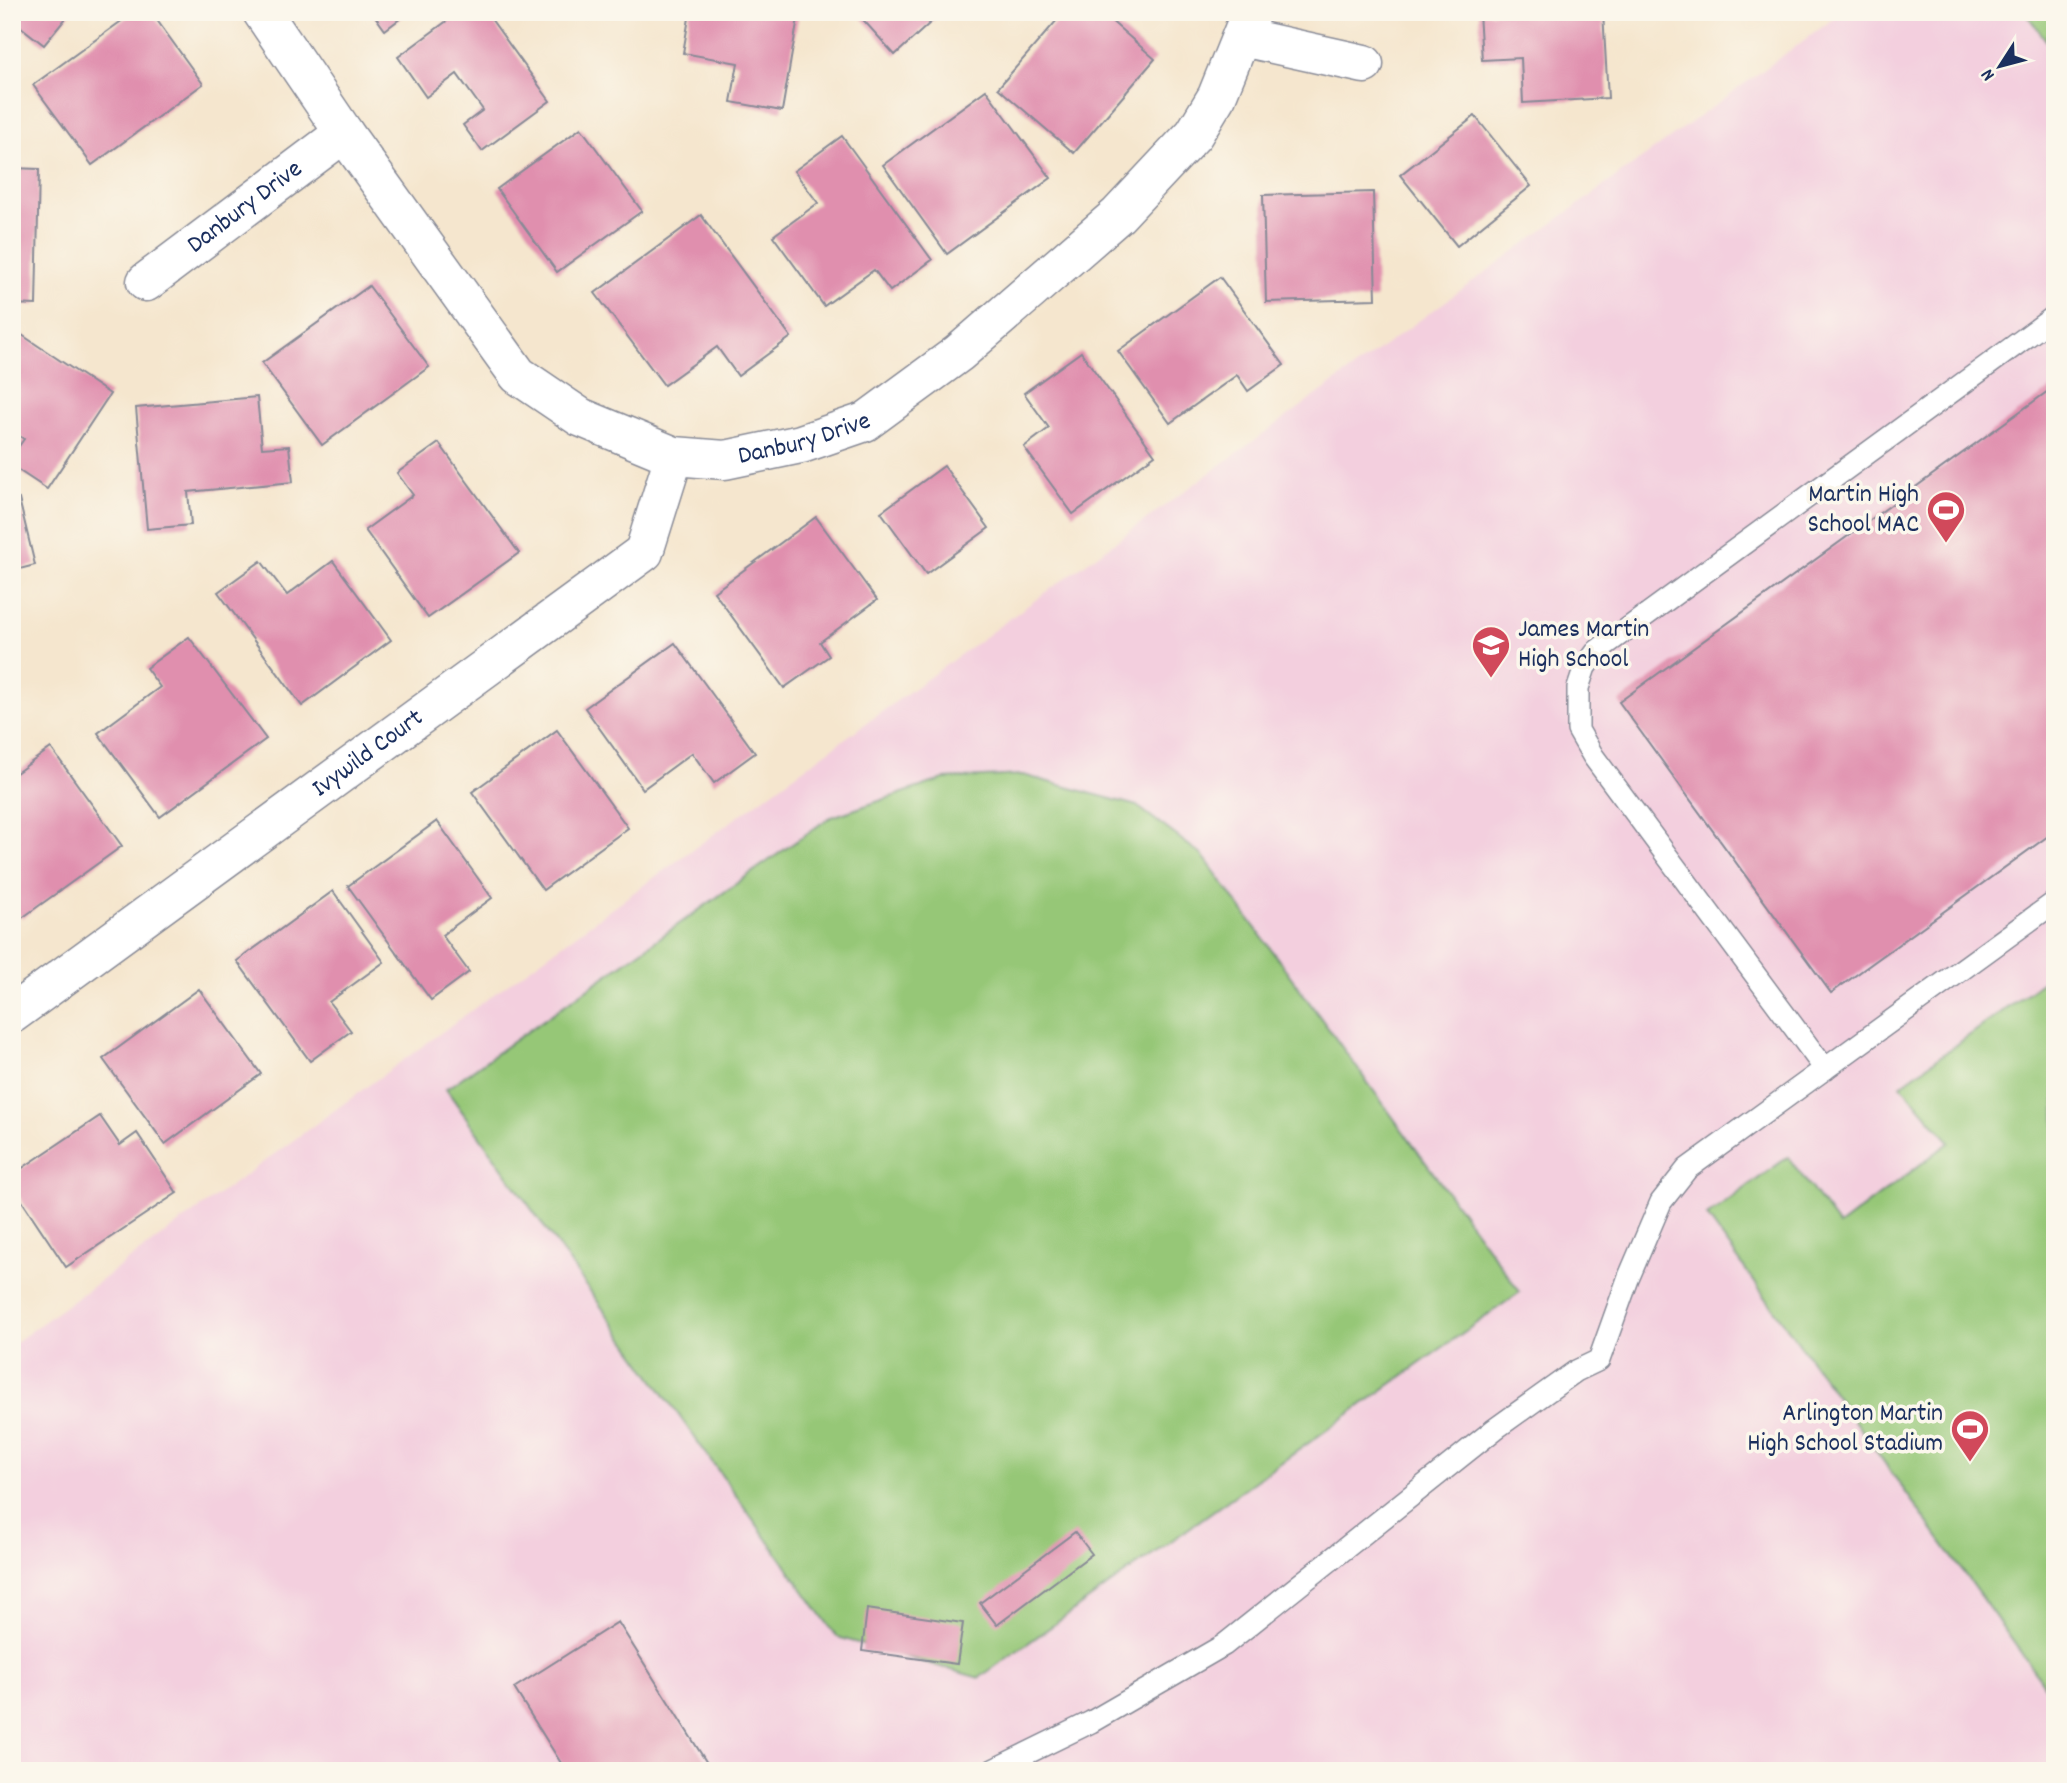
<svg xmlns="http://www.w3.org/2000/svg" width="2067" height="1783" viewBox="0 0 2067 1783" font-family="Dekko,sans-serif">
	<style>
		.built { fill: #f3cfde }
		.green { fill: #96c777; stroke: #587b6a; stroke-width: 2 }
		.building { fill: #e08fae }
		.lines { fill: none; stroke-linecap: round; stroke-linejoin: round }
		.lane-casing { stroke: #888a96; stroke-width: 24 }
		.street-casing { stroke: #888a96; stroke-width: 41 }
		.lane { stroke: #fff; stroke-width: 21 }
		.street { stroke: #fff; stroke-width: 38 }
		.labels { text-anchor: middle; dominant-baseline: central; stroke-width: 7; stroke-linejoin: round; paint-order: stroke }
		.street-label { font-size: 26px; fill: #1b2f5e; stroke: #fbf7ec }
		.poi-label { font-size: 26px; fill: #1b2f5e; stroke: #fbf7ec; text-anchor: end }
	</style>
	<rect width="100%" height="100%" fill="#fbf7ec"/>
	<filter id="ink" filterUnits="userSpaceOnUse"><feTurbulence type="fractalNoise" baseFrequency=".0143" numOctaves="2"/><feDisplacementMap in="SourceGraphic" scale="14" xChannelSelector="R" yChannelSelector="G"/><feConvolveMatrix kernelMatrix="1 2 1 2 8 2 1 2 1" color-interpolation-filters="sRGB"/></filter>
	<filter id="wash" filterUnits="userSpaceOnUse"><feTurbulence type="fractalNoise" baseFrequency=".00686" numOctaves="4" result="noise"/><feDisplacementMap in="SourceGraphic" scale="28" xChannelSelector="R" yChannelSelector="G"/><feGaussianBlur stdDeviation="1.57" result="paint"/><feColorMatrix in="noise" values="0 0 0 0 0 0 0 0 0 0 0 0 0 0 0 0 0 1.4 0 .05"/><feComposite in="paint" operator="in"/></filter>
	<g filter="url(#wash)">
		<rect width="100%" height="100%" fill="#f5e6ce"/>
		<polygon class="built" points="1843,12 2055,12 2055,1771 12,1771 12,1345"/>
		<g class="green">
			<polygon points="2025,12 2055,12 2055,52"/>
			<polygon points="1023,775 1137,806 1203,856 1520,1292 979,1678 837,1637 446,1089 829,818 944,779"/>
			<polygon points="2055,973 2055,1700 1707,1216 1788,1157 1839,1226 1950,1142 1901,1085"/>
		</g>
		<g id="blocks">
			<g class="building">
				<polygon points="12,12 71,12 44,45 12,20"/>
				<polygon points="134,12 151,12 203,84 92,165 33,85"/>
				<polygon points="372,12 409,12 385,30"/>
				<polygon points="459,12 486,12 550,101 482,151 463,125 483,110 457,74 426,97 398,57"/>
				<polygon points="690,12 799,12 782,111 731,102 738,63 683,53"/>
				<polygon points="856,12 942,12 895,55"/>
				<polygon points="1064,12 1101,12 1155,59 1074,153 998,88"/>
				<polygon points="1502,12 1603,12 1608,98 1523,103 1521,58 1482,60 1479,13"/>
				<polygon points="986,90 1051,178 947,254 883,165"/>
				<polygon points="1475,116 1531,186 1457,246 1400,175"/>
				<polygon points="581,128 642,211 557,272 497,189"/>
				<polygon points="842,136 932,260 890,291 874,270 824,306 773,236 818,203 794,171"/>
				<polygon points="12,168 39,169 36,305 12,304"/>
				<polygon points="1373,192 1376,299 1266,302 1263,195"/>
				<polygon points="701,215 791,337 738,376 717,347 664,385 595,293"/>
				<polygon points="1220,277 1284,365 1248,391 1237,375 1170,423 1118,351"/>
				<polygon points="369,286 429,367 322,445 262,363"/>
				<polygon points="22,335 110,394 47,489 12,466 12,456 24,439 12,431 12,349"/>
				<polygon points="1081,352 1155,455 1073,514 1024,447 1049,428 1024,393"/>
				<polygon points="2055,386 2055,831 1831,993 1619,702"/>
				<polygon points="257,397 262,448 289,446 293,482 188,492 191,525 147,529 136,408"/>
				<polygon points="439,443 519,553 428,618 365,530 413,495 397,473"/>
				<polygon points="944,466 989,528 926,574 881,512"/>
				<polygon points="19,499 35,565 12,571 12,501"/>
				<polygon points="816,517 877,600 820,642 829,656 784,688 714,592"/>
				<polygon points="261,561 287,595 333,561 391,640 302,706 218,592"/>
				<polygon points="189,637 266,739 160,817 98,733 160,687 146,668"/>
				<polygon points="675,643 755,753 714,783 692,753 643,789 585,708"/>
				<polygon points="557,730 628,828 543,890 472,792"/>
				<polygon points="51,748 122,846 22,918 12,906 12,776"/>
				<polygon points="437,821 492,898 442,935 469,972 431,1000 348,886"/>
				<polygon points="333,891 384,962 329,1002 351,1031 310,1061 237,961"/>
				<polygon points="199,989 261,1074 165,1144 103,1059"/>
				<polygon points="100,1116 120,1145 137,1133 177,1193 66,1267 12,1186 12,1175"/>
				<polygon points="1075,1532 1092,1554 997,1625 980,1603"/>
				<polygon points="867,1609 963,1623 957,1664 862,1651"/>
				<polygon points="618,1622 712,1771 566,1771 514,1688"/>
			</g>
		</g>
	</g>
	<g filter="url(#ink)">
		<use href="#blocks" fill-opacity="0" stroke="#888a96" stroke-width="2"/>
		<g class="lines">
			<g class="lane-casing">
				<g id="lane">
					<polyline points="1825,1069 1593,756 1578,730 1578,688 1585,667 1597,651 2055,316"/>
					<polyline points="991,1771 1091,1722 1224,1645 1495,1429 1576,1371 1599,1360 1628,1279 1661,1202 1687,1169 2055,902"/>
				</g>
			</g>
			<g class="street-casing">
				<g id="street">
					<path id="s1" d="M 262,12 L 344,133 L 518,375 L 580,417 L 674,456 L 725,460 L 801,444 L 865,422 L 959,353 L 1118,215 L 1194,134 L 1217,96 L 1251,12"/>
					<polyline points="1242,37 1364,64"/>
					<path id="s2" d="M 146,282 L 344,133"/>
					<path id="s3" d="M 12,1014 L 644,552 L 674,456"/>
				</g>
			</g>
			<use href="#lane" class="lane"/>
			<use href="#street" class="street"/>
		</g>
	</g>
	<defs>
		<g id="stadium-pin" transform="scale(2.0125)"><path d="M0 17L-7.5 6A9.5 9.5 0 1 1 7.5 6Z" fill="#d1495b" stroke="#fbf7ec"/><path d="M0-5a6.5 5 0 1 0 0 10a6.5 5 0 1 0 0-10ZM-3.5-1.8h7v3.6h-7Z" fill="#fff"/></g>
		<g id="school-pin" transform="scale(2.0125)"><path d="M0 17L-7.5 6A9.5 9.5 0 1 1 7.5 6Z" fill="#d1495b" stroke="#fbf7ec"/><path d="M0-5L7-2L0 1L-7-2ZM-4 1L0 2.5L4 1V4Q0 6-4 4Z" fill="#fff"/></g>
	</defs>
	<g fill-rule="evenodd">
		<use href="#stadium-pin" x="1946" y="510"/>
		<use href="#school-pin" x="1491" y="645"/>
		<use href="#stadium-pin" x="1970" y="1429"/>
	</g>
	<g class="labels">
		<g class="street-label">
			<text stroke="none"><textPath href="#s2" startOffset="124">Danbury Drive</textPath></text>
			<text stroke="none"><textPath href="#s1" startOffset="754">Danbury Drive</textPath></text>
			<text stroke="none"><textPath href="#s3" startOffset="441">Ivywild Court</textPath></text>
		</g>
		<g class="poi-label">
			<text x="1919" y="495">Martin High<tspan x="1919" dy="30">School MAC</tspan></text>
			<text x="1518" y="630" text-anchor="start">James Martin<tspan x="1518" dy="30">High School</tspan></text>
			<text x="1943" y="1414">Arlington Martin<tspan x="1943" dy="30">High School Stadium</tspan></text>
		</g>
	</g>
	<rect width="2067" height="1783" fill="none" stroke="#fbf7ec" stroke-width="42"/>
	<g transform="translate(2000 66) rotate(234)" stroke="#fbf7ec" stroke-width="5" paint-order="stroke">
	<path d="M0-5L12 26L0 18L-12 26Z" fill="#1b2f5e"/>
	<text y="-10" font-size="19" font-weight="bold" text-anchor="middle" fill="#1b2f5e">N</text>
	</g>
</svg>
